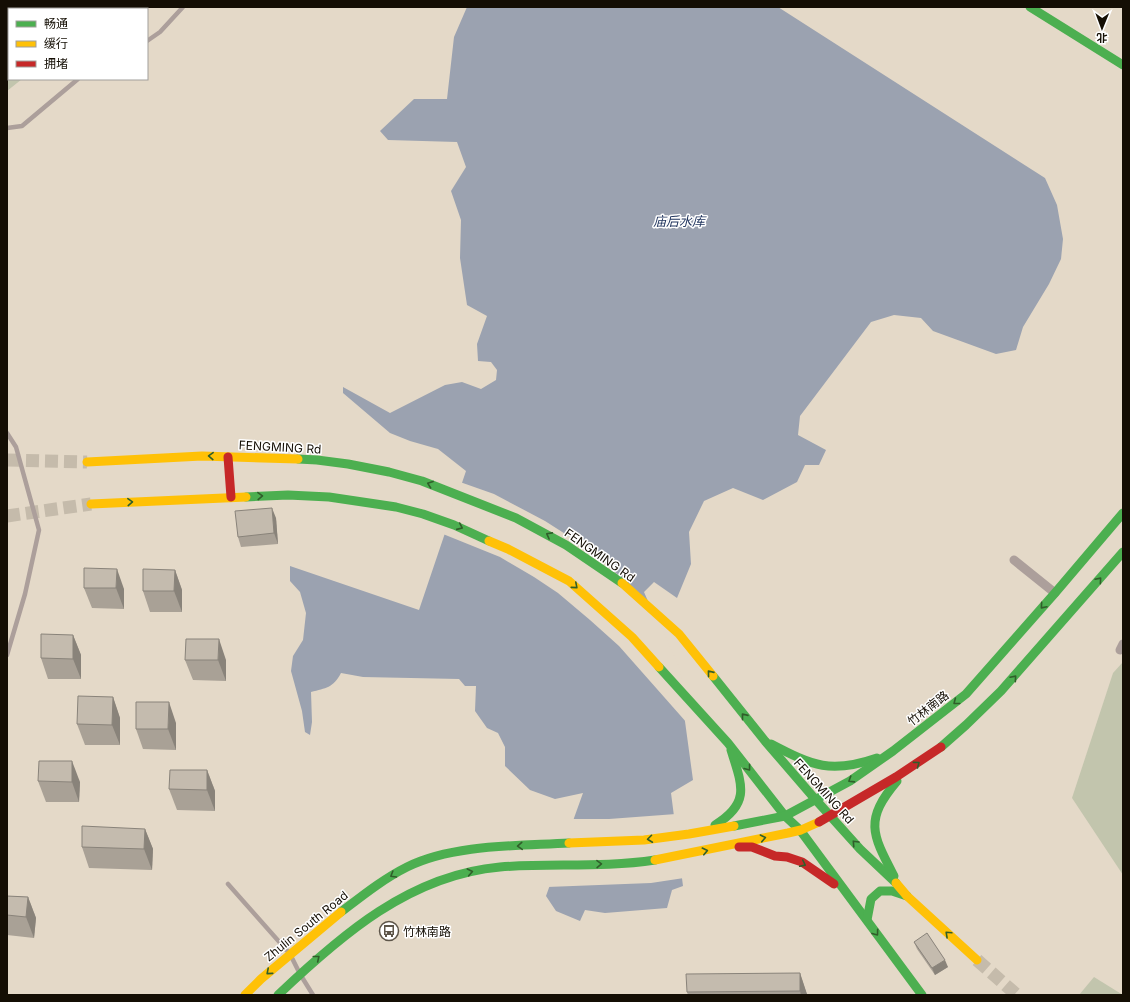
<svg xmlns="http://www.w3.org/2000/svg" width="1130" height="1002" viewBox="0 0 1130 1002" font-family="Inter,'Noto Sans SC',sans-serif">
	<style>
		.forest { fill: #c2c5ad }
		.water { fill: #9ba2b0 }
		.pier { fill: #e4d9c8 }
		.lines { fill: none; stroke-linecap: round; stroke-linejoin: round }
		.secondary-tunnel { stroke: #c5bbab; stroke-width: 13; stroke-dasharray: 13 6; stroke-linecap: butt }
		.lane { stroke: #ac9f9b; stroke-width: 4.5 }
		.street { stroke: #ac9f9b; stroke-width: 9 }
		.fast { stroke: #4caf50; stroke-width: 9 }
		.slow { stroke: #ffc107; stroke-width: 9 }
		.jam { stroke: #c62828; stroke-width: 9 }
		.wall { fill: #a9a196 }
		.shaded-wall { fill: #89837a }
		.building { fill: #c4bbae; stroke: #89837a }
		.oneway { stroke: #305e2a }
		.labels { text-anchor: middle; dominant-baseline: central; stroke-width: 3; stroke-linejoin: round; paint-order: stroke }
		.street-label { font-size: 12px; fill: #140e04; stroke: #fff }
		.poi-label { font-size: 12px; fill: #140e04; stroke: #fff; text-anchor: start }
		.water-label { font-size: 13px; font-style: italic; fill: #22365f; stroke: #fff }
	</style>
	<rect width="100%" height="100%" fill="#e4d9c8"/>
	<g class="forest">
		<polygon points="7,7 105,7 103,9 9,9 9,79 22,79 7,91"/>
		<polygon points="1123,662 1123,875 1072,798 1113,673"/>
		<polygon points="1094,977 1123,995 1079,995"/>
	</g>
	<path class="water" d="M 467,7 L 778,7 L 1045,178 L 1057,205 L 1063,239 L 1061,259 L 1049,284 L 1023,327 L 1016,350 L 996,354 L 933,331 L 921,318 L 894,315 L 871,322 L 800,416 L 798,435 L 826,450 L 819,465 L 805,465 L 797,482 L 763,500 L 733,488 L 704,501 L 689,532 L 691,564 L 677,598 L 654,582 L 644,592 L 678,670 L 693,780 L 671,793 L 683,886 L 672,890 L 667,908 L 605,913 L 585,910 L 580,921 L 556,911 L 546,896 L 583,793 L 555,799 L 530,790 L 505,766 L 505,747 L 498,733 L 487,728 L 475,711 L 476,686 L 465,686 L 459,679 L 363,677 L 341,673 C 333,688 326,688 311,692 L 312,722 L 310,735 L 305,732 L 302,711 L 291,671 L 293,656 L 303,640 L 306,613 L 300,592 L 290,581 L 290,566 L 419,610 L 466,471 L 438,449 L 410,441 L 390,433 L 343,393 L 343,387 L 390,413 L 445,385 L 462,382 L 481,389 L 496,380 L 497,370 L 491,362 L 478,361 L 477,344 L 487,316 L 467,305 L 460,258 L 461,220 L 451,191 L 466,167 L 457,142 L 388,140 L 380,131 L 414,99 L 447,99 L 454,37 Z"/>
	<g class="pier">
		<polygon points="460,482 494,494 545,521 592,551 652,606 680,669 687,723 619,646 590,620 558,593 534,577 500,557 443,534"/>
		<polygon points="676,814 684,878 651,883 547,887 572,819 609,819"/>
	</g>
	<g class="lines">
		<g class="secondary-tunnel">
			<polyline points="7,460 87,462"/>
			<polyline points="7,516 91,504"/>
			<polyline points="977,960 1017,995"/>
		</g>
		<g class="lane">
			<polyline points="147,41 160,32 183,7"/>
			<polyline points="7,128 22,126 78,79"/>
			<polyline points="7,433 16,447 39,530 25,594 7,655"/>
			<polyline points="228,884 290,954 300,974 313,995"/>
		</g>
		<g class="street">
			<polyline points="1014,560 1055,593"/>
			<polyline points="1120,650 1123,644"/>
		</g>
		<g class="fast">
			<polyline points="1030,7 1123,65"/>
			<polyline points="298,459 317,460 348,464 389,472 422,481 516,518 566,545 622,583"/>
			<polyline points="246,497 288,495 329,497 396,507 423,514 454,525 489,541"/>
			<polyline points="659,667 728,743 785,816 800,830 922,995"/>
			<polyline points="713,676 765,741 815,799 860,849 896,883"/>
			<path d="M 771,744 C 813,766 831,774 877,758"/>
			<polyline points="941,747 966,725 1001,691 1123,552"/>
			<path d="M 715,825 C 751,803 742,785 731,750"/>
			<polyline points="734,826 785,816 850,781 893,751 966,694 1055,593 1123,513"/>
			<path d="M 894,876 C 872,834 864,820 897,781"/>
			<path d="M 341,912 C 362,896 383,879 407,867 C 453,844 519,846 569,843"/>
			<polyline points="867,920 871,899 880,891 892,891 907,896"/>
			<path d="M 278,995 C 341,935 410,875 500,867 C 552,863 603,868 655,860"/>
		</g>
		<g class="slow">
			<polyline points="87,462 202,456 298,459"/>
			<polyline points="91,504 246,497"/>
			<polyline points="489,541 508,549 569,581 632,637 659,667"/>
			<polyline points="622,583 679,634 713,676"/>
			<polyline points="569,843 644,840 689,834 734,826"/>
			<polyline points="655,860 788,833 801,830 819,822"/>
			<polyline points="896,883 907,896 977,960"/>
			<polyline points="245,995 261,979 341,912"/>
		</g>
		<g class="jam">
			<polyline points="228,457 231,497"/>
			<polyline points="819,822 896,777 941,747"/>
			<polyline points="739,847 752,847 775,856 787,857 802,862 834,884"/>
		</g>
	</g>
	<g class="wall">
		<polygon points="276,518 278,544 241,547 238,537"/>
		<polygon points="84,568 124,589 124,609 92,608 84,588"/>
		<polygon points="175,570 182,590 182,612 150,612 143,591"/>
		<polygon points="73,635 81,655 81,679 48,679 41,658"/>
		<polygon points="185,660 226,660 226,681 193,680"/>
		<polygon points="113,697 120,718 120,745 85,745 77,724"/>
		<polygon points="176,723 176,750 143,749 136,729"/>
		<polygon points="207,770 215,791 215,811 177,810 169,789"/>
		<polygon points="38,781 80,782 79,802 46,802"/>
		<polygon points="145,829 153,849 152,870 89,868 82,847"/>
		<polygon points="7,896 28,897 36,918 34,938 7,935"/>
		<polygon points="914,942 948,967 935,975 917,949"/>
		<polygon points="800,973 807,995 688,995 687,992"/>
	</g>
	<g class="shaded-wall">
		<polygon points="272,508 276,518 278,544 274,533"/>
		<polygon points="117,569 124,589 124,609 116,588"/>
		<polygon points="175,570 182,590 182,612 174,591"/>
		<polygon points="73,635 81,655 81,679 73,659"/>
		<polygon points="219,639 226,660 226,681 218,660"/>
		<polygon points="113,697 120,718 120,745 112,725"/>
		<polygon points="169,702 176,723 176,750 168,729"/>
		<polygon points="72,761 80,782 79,802 72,782"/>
		<polygon points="207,770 215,791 215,811 207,790"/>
		<polygon points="145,829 153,849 152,870 144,849"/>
		<polygon points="28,897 36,918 34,938 26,917"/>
		<polygon points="945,960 948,967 935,975 932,968"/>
		<polygon points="800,973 807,994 807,995 801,995 800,991"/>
	</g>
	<g class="building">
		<polygon points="272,508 274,533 238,537 235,511"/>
		<polygon points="84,568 117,569 116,588 84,588"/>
		<polygon points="143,569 175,570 174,591 143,591"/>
		<polygon points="41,634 73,635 73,659 41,658"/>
		<polygon points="186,639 219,639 218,660 185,660"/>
		<polygon points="78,696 113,697 112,725 77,724"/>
		<polygon points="136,702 169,702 168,729 136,729"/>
		<polygon points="39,761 72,761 72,782 38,781"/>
		<polygon points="170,770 207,770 207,790 169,789"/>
		<polygon points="82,826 145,829 144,849 82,847"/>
		<polygon points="7,896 28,897 26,917 7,915"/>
		<polygon points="927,933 945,960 932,968 914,942"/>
		<polygon points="800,973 800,991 687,992 686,974"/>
	</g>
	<defs><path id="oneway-chevron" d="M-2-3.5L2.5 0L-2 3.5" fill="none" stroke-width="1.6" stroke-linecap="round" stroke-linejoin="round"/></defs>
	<g class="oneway">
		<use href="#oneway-chevron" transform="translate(211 456) rotate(-178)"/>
		<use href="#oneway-chevron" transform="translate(430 484) rotate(-160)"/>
		<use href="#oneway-chevron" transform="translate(260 496) rotate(-2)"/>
		<use href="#oneway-chevron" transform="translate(130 502) rotate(-3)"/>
		<use href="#oneway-chevron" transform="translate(460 527) rotate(24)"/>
		<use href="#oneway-chevron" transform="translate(549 535) rotate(-152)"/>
		<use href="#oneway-chevron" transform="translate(1099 580) rotate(-49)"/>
		<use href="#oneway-chevron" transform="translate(575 586) rotate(41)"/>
		<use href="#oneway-chevron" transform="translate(1043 606) rotate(131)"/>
		<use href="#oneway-chevron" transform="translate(710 673) rotate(-129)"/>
		<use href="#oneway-chevron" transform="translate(1014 678) rotate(-49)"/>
		<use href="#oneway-chevron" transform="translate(956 702) rotate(142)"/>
		<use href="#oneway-chevron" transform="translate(744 716) rotate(-129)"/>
		<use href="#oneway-chevron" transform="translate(917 764) rotate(-36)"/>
		<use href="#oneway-chevron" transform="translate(748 768) rotate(52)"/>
		<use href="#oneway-chevron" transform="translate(851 780) rotate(148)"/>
		<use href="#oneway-chevron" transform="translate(763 838) rotate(-12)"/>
		<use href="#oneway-chevron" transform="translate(650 839) rotate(173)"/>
		<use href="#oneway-chevron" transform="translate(855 843) rotate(-133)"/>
		<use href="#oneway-chevron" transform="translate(520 846) rotate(176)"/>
		<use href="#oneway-chevron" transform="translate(705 851) rotate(-13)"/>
		<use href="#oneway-chevron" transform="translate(599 864) rotate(-1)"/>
		<use href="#oneway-chevron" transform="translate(803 864) rotate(26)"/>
		<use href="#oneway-chevron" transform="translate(470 872) rotate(-11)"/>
		<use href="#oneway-chevron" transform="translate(393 875) rotate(149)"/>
		<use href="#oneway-chevron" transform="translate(876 933) rotate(54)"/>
		<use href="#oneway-chevron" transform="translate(948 934) rotate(-137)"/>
		<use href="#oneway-chevron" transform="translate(317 958) rotate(-39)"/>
		<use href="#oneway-chevron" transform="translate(269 972) rotate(139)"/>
	</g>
	<defs>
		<g id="bus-ring" transform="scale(1)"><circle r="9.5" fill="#fff" stroke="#5d5549" stroke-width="1.5"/><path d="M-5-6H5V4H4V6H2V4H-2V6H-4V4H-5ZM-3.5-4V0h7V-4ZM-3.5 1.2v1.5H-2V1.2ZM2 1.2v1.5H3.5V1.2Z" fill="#5d5549"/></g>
	</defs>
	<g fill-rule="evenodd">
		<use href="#bus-ring" x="389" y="931"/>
	</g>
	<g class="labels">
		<g class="street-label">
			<text transform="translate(280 447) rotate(3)">FENGMING Rd</text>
			<text transform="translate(600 555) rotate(35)">FENGMING Rd</text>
			<text transform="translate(928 708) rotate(-38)">竹林南路</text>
			<text transform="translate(824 791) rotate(48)">FENGMING Rd</text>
			<text transform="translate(306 926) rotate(-39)">Zhulin South Road</text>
		</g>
		<g class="poi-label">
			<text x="403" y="931">竹林南路</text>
		</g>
		<g class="water-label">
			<text x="679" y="221">庙后水库</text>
		</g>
	</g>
	<rect width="1130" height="1002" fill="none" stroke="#140e04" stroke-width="16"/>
	<rect x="8" y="8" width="140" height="72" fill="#ffffff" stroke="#a19f9b"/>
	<rect x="16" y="21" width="20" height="6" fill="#4caf50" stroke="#a19f9b"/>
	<text x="44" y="28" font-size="12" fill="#140e04">畅通</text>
	<rect x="16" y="41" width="20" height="6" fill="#ffc107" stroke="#a19f9b"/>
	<text x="44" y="48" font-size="12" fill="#140e04">缓行</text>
	<rect x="16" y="61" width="20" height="6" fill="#c62828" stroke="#a19f9b"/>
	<text x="44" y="68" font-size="12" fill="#140e04">拥堵</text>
	<g transform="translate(1102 28) rotate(181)" stroke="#ffffff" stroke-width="3" paint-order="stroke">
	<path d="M0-3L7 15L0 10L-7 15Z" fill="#140e04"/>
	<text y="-6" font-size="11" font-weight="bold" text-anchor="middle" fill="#140e04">北</text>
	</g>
</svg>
